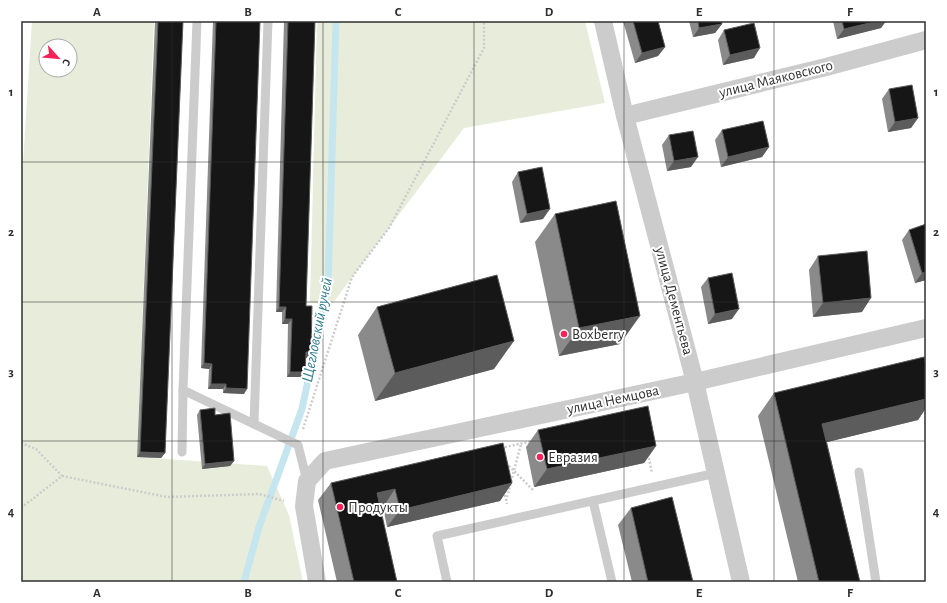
<svg xmlns="http://www.w3.org/2000/svg" width="947" height="603" viewBox="0 0 947 603" font-family="'Alegreya Sans',sans-serif">
	<style>
		.green { fill: #e8eddb; fill-rule: evenodd }
		.lines { fill: none; stroke-linecap: round; stroke-linejoin: round }
		.stream { stroke: #c5e6ef; stroke-width: 7 }
		.path { stroke: #ccc; stroke-width: 2.5; stroke-dasharray: 2 2; stroke-linecap: butt }
		.service { stroke: #ccc; stroke-width: 9 }
		.minor { stroke: #ccc; stroke-width: 18 }
		.wall { fill: #8a8a8a }
		.shaded-wall { fill: #5c5c5c }
		.building { fill: #161616; stroke: #5c5c5c }
		.grid { fill: none; stroke: #2f2f2f; stroke-width: 1; stroke-opacity: 0.55 }
		.poi-dot { fill: #f62157; stroke: #fff; stroke-width: 1.5 }
		.labels { text-anchor: middle; dominant-baseline: central; stroke-width: 4; stroke-linejoin: round; paint-order: stroke }
		.street-label { font-size: 15px; fill: #2f2f2f; stroke: #fff }
		.poi-label { font-size: 15px; fill: #2f2f2f; stroke: #fff; text-anchor: start }
		.water-label { font-size: 16px; font-style: italic; fill: #337e92; stroke: #fff }
		.neatline { fill: none; stroke: #2f2f2f; stroke-width: 1.5 }
		.grid-label { font-size: 13px; text-anchor: middle; font-weight: bold; fill: #2f2f2f }
	</style>
	<rect width="100%" height="100%" fill="#fff"/>
	<g class="green">
		<path d="M 32,21 L 154,21 L 137,457 L 267,466 L 289,515 L 303,582 L 21,582 L 21,195 ZM 46,46 L 70,46 L 70,70 L 46,70 Z"/>
		<polygon points="317,21 585,21 605,103 464,128 332,304 310,303"/>
	</g>
	<g class="lines">
		<polyline class="stream" points="244,582 259,527 302,409 328,286 336,21"/>
		<g class="path">
			<polyline points="303,429 352,277 389,228 484,48 484,21"/>
			<polyline points="21,443 36,449 62,476"/>
			<polyline points="501,448 533,441"/>
			<polyline points="648,454 652,473"/>
			<polyline points="506,463 534,491"/>
			<polyline points="504,491 507,504"/>
			<polyline points="506,501 521,444"/>
			<polyline points="21,508 62,476 167,497 259,494 284,501"/>
		</g>
		<g class="service">
			<polyline points="183,390 298,445 307,481"/>
			<polyline points="254,424 268,21"/>
			<polyline points="182,452 183,390 197,21"/>
			<polyline points="859,472 876,582"/>
			<polyline points="593,501 612,582"/>
			<polyline points="447,582 437,536 716,473"/>
		</g>
		<g class="minor">
			<polyline points="603,21 625,116 695,382 741,582"/>
			<polyline points="625,116 826,67 926,40"/>
			<polyline points="317,582 304,506 307,481 325,461 695,382 926,328"/>
		</g>
	</g>
	<g class="wall">
		<polygon points="155,21 183,21 165,453 161,458 137,457"/>
		<polygon points="213,21 260,21 244,394 223,393 223,389 208,389 209,369 201,368"/>
		<polygon points="284,21 315,21 306,306 311,352 307,358 306,357 305,372 302,377 287,377 288,324 282,324 282,312 276,312"/>
		<polygon points="623,21 658,21 665,47 658,56 635,63"/>
		<polygon points="689,21 721,21 722,24 715,33 693,37"/>
		<polygon points="833,21 886,21 881,28 837,39"/>
		<polygon points="724,30 754,58 723,65 718,40"/>
		<polygon points="889,89 918,118 911,128 888,132 882,99"/>
		<polygon points="722,130 769,147 762,157 721,167 715,140"/>
		<polygon points="669,135 691,167 667,171 662,145"/>
		<polygon points="518,172 543,219 520,223 512,182"/>
		<polygon points="555,214 620,344 559,356 535,242"/>
		<polygon points="909,230 926,280 915,283 902,240"/>
		<polygon points="818,256 862,312 813,317 809,270"/>
		<polygon points="708,278 732,319 708,324 701,287"/>
		<polygon points="377,307 494,369 375,401 358,335"/>
		<polygon points="926,366 926,408 918,420 827,442 860,582 798,582 758,416 774,393"/>
		<polygon points="200,410 215,415 234,461 230,466 202,469 197,415"/>
		<polygon points="538,430 656,446 644,463 534,487 526,447"/>
		<polygon points="331,483 512,483 500,501 387,527 383,507 380,507 397,582 337,582 318,500"/>
		<polygon points="631,508 693,582 632,582 618,525"/>
	</g>
	<g class="shaded-wall">
		<polygon points="878,21 886,21 881,28 837,39 844,29"/>
		<polygon points="722,24 715,33 693,37 699,28"/>
		<polygon points="665,47 658,56 635,63 642,53"/>
		<polygon points="760,48 754,58 723,65 730,55"/>
		<polygon points="918,118 911,128 888,132 895,122"/>
		<polygon points="769,147 762,157 721,167 728,157"/>
		<polygon points="698,157 691,167 667,171 674,161"/>
		<polygon points="550,209 543,219 520,223 527,214"/>
		<polygon points="926,272 926,280 915,283 922,273"/>
		<polygon points="871,298 862,312 813,317 823,303"/>
		<polygon points="279,307 286,307 282,312 276,312"/>
		<polygon points="739,309 732,319 708,324 715,314"/>
		<polygon points="640,316 620,344 559,356 579,328"/>
		<polygon points="285,319 292,319 288,324 282,324"/>
		<polygon points="514,341 494,369 375,401 395,373"/>
		<polygon points="306,352 311,352 307,358 302,357"/>
		<polygon points="204,363 212,364 209,369 201,368"/>
		<polygon points="290,372 305,372 302,377 287,377"/>
		<polygon points="211,384 226,384 223,389 208,389"/>
		<polygon points="226,388 247,389 244,394 223,393"/>
		<polygon points="926,399 926,408 918,420 807,447 822,424"/>
		<polygon points="656,446 644,463 534,487 547,469"/>
		<polygon points="140,452 165,453 161,458 137,457"/>
		<polygon points="234,461 230,466 202,469 205,464"/>
		<polygon points="512,483 500,501 387,527 400,510"/>
		<polygon points="395,489 383,507 365,511 377,493"/>
	</g>
	<g class="building">
		<polygon points="158,21 183,21 165,453 140,452"/>
		<polygon points="216,21 260,21 247,389 226,388 226,384 211,384 212,364 204,363"/>
		<polygon points="288,21 315,21 306,306 312,306 311,352 306,352 305,372 290,372 292,319 285,319 286,307 279,307"/>
		<polygon points="633,21 658,21 665,47 642,53"/>
		<polygon points="698,21 721,21 722,24 699,28"/>
		<polygon points="842,21 878,21 844,29"/>
		<polygon points="754,23 760,48 730,55 724,30"/>
		<polygon points="912,85 918,118 895,122 889,89"/>
		<polygon points="763,121 769,147 728,157 722,130"/>
		<polygon points="693,131 698,157 674,161 669,135"/>
		<polygon points="542,167 550,209 527,214 518,172"/>
		<polygon points="616,201 640,316 579,328 555,214"/>
		<polygon points="926,224 926,272 922,273 909,230"/>
		<polygon points="867,251 871,298 823,303 818,256"/>
		<polygon points="732,273 739,309 715,314 708,278"/>
		<polygon points="497,275 514,341 395,373 377,307"/>
		<polygon points="924,357 926,366 926,399 822,424 860,582 819,582 774,393"/>
		<polygon points="648,406 656,446 547,469 538,430"/>
		<polygon points="215,408 215,415 230,413 234,461 205,464 200,410"/>
		<polygon points="503,443 512,483 400,510 395,489 377,493 397,582 354,582 331,483"/>
		<polygon points="672,497 693,582 648,582 631,508"/>
	</g>
	<path class="grid" d="M 172,21 L 172,582M 323,21 L 323,582M 474,21 L 474,582M 624,21 L 624,582M 774,21 L 774,582M 21,162 L 926,162M 21,302 L 926,302M 21,441 L 926,441"/>
	<g class="poi-dot">
		<circle cx="564" cy="334" r="4"/>
		<circle cx="540" cy="457" r="4"/>
		<circle cx="340" cy="507" r="4"/>
	</g>
	<g class="labels">
		<g class="street-label">
			<text transform="translate(776 79) rotate(-14)">улица Маяковского</text>
			<text transform="translate(674 301) rotate(75)">улица Дементьева</text>
			<text transform="translate(613 400) rotate(-12)">улица Немцова</text>
		</g>
		<g class="poi-label">
			<text x="572" y="334">Boxberry</text>
			<text x="548" y="457">Евразия</text>
			<text x="348" y="507">Продукты</text>
		</g>
		<g class="water-label">
			<text transform="translate(317 330) rotate(-79)">Щегловский ручей</text>
		</g>
	</g>
	<rect width="947" height="603" fill="none" stroke="#ffffff" stroke-width="44"/>
	<g transform="translate(58 58) rotate(117)"><circle r="19" fill="#ffffff" stroke="#acacac"/>
	<path d="M0-3L7 15L0 10L-7 15Z" fill="#f62157"/>
	<text y="-6" font-size="11" font-weight="bold" text-anchor="middle" fill="#2f2f2f">С</text>
	</g>
	<rect x="22" y="22" width="903" height="559" class="neatline"/>
	<g class="grid-label">
		<text x="97" y="16">A</text>
		<text x="248" y="16">B</text>
		<text x="398" y="16">C</text>
		<text x="549" y="16">D</text>
		<text x="699" y="16">E</text>
		<text x="850" y="16">F</text>
		<text x="11" y="96">1</text>
		<text x="936" y="96">1</text>
		<text x="11" y="236">2</text>
		<text x="936" y="236">2</text>
		<text x="11" y="376">3</text>
		<text x="936" y="376">3</text>
		<text x="11" y="516">4</text>
		<text x="936" y="516">4</text>
		<text x="97" y="597">A</text>
		<text x="248" y="597">B</text>
		<text x="398" y="597">C</text>
		<text x="549" y="597">D</text>
		<text x="699" y="597">E</text>
		<text x="850" y="597">F</text>
	</g>
</svg>
